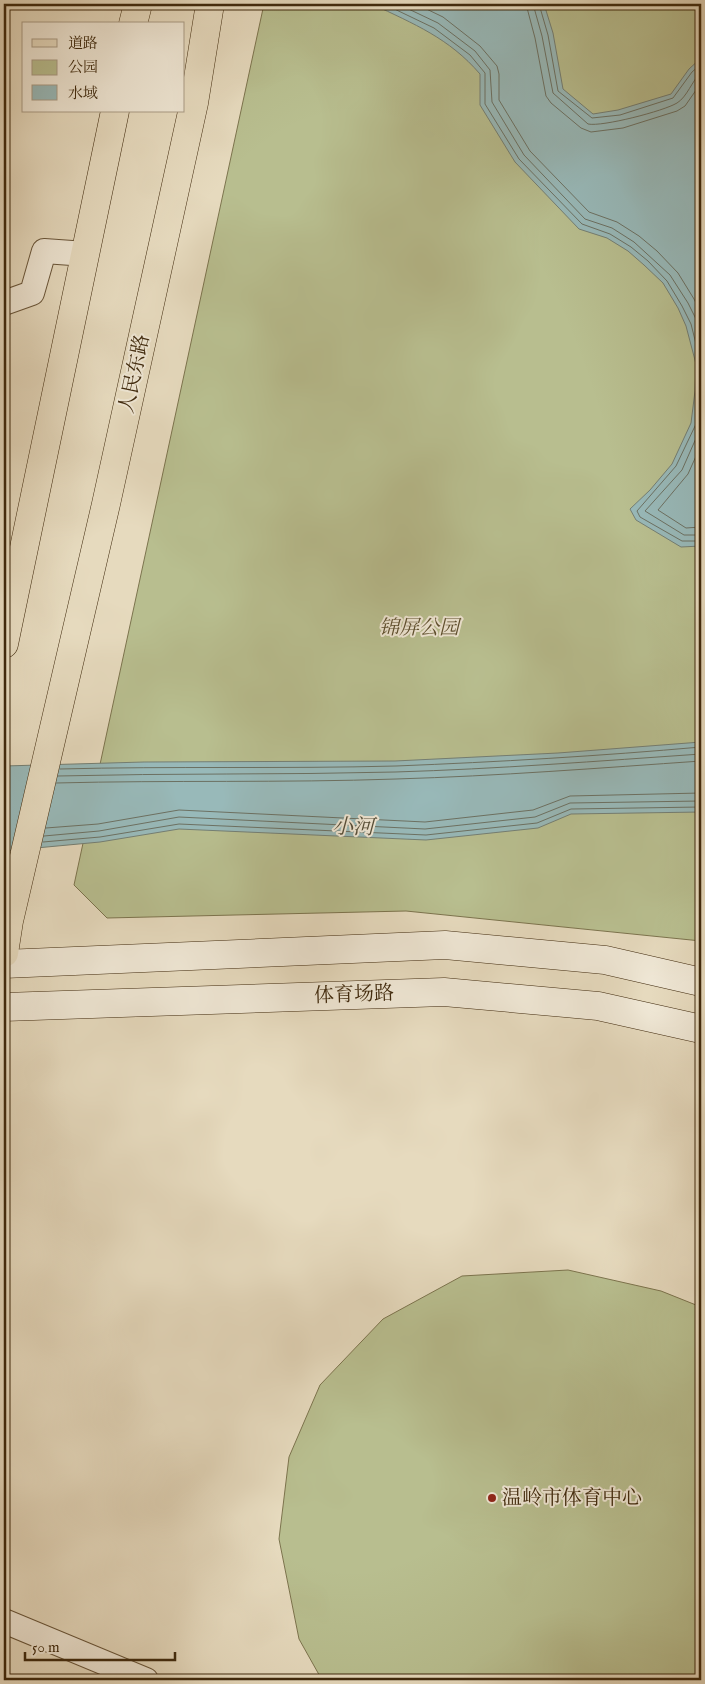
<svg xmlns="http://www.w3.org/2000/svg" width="705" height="1684" viewBox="0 0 705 1684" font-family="'IM FELL English','Noto Serif SC',serif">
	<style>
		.green { fill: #b8be8f; stroke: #7c744e }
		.water { fill: #98b9b9; stroke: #747f74 }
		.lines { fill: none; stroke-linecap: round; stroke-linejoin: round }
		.shore { stroke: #6c7163; stroke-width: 1 }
		.minor-casing { stroke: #695539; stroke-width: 26 }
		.secondary-casing { stroke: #3f290d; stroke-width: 29 }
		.primary-casing { stroke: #3f290d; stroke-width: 29 }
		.minor { stroke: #efe7d5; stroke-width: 24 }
		.secondary { stroke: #efe7d5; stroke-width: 28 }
		.primary { stroke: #e6dabe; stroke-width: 28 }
		.poi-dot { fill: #8f2418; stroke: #efe7d5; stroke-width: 2 }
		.labels { text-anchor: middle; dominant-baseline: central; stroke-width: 4; stroke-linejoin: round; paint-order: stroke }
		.street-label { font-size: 20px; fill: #3f290d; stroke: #efe7d5 }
		.park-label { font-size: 20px; font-style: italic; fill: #5d4e2e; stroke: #efe7d5 }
		.poi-label { font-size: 20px; fill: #3f290d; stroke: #efe7d5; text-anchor: start }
		.water-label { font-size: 21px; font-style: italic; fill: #554d38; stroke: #efe7d5 }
	</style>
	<rect width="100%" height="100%" fill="#e6dabe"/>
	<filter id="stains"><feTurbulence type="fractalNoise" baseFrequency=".004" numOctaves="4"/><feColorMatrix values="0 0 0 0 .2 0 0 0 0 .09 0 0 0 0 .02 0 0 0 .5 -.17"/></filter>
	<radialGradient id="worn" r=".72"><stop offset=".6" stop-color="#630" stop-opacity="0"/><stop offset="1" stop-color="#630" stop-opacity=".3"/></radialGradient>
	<g class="green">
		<polygon points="264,4 701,4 701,941 406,911 107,918 74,885"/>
		<polygon points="568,1270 661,1291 701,1307 701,1680 322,1680 299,1639 279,1539 289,1457 320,1385 383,1319 462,1276"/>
	</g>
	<g class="water">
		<path d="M 372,4 L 544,4 L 553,33 L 563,89 L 593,114 L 618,110 L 671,94 L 689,69 L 701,58 L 701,546 L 681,547 L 636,520 L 630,509 L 650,490 L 672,464 L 691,423 L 695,391 L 696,364 L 686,326 L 678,308 L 663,283 L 644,265 L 628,251 L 607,238 L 579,229 L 515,162 L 480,105 L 480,74 C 449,38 414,24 372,4 Z"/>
		<polygon points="701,742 701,812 571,814 538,828 426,840 179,829 100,842 4,851 4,766 144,762 395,761 558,753"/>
	</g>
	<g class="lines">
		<g class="shore">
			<polyline points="384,4 434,28 470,55 485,73 485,104 519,159 582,224 610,234 631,247 648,261 667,281 682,306 691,324 701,364 700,391 696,424 676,466 637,511 640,517 682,541 701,541"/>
			<polyline points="398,4 438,23 475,51 490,70 492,102 524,155 585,219 612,228 634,242 670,275 688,303 697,321 701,339"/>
			<polyline points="416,4 443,17 480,46 497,66 499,74 499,100 530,151 589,212 617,222 639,236 657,251 678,273 694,299 701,313"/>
			<polyline points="526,4 535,38 546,96 551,103 581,128 591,132 623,128 677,111 685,106 701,83"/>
			<path d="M 533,4 L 542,36 L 553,93 L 588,124 C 602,127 664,111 677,103 C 687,97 692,81 701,72"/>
			<polyline points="539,4 548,35 558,91 592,118 620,115 673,98 692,72 701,64"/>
			<polyline points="701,427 682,470 645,511 684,535 701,535"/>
			<polyline points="701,445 688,474 658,510 686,528 701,527"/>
			<path d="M 60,769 C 172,766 284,769 396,766 C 498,762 600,756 701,747"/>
			<path d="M 58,776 C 171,773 283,775 395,772 C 497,769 599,761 701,754"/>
			<path d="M 56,783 C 170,780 283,783 396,779 C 498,776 600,768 701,761"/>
			<polyline points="46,828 98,824 179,810 425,822 533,810 570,796 701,793"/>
			<polyline points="44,836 99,831 179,817 425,829 535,817 570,803 701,801"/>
			<polyline points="43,842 100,837 179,824 426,835 537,823 571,809 701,807"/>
		</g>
		<g class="minor-casing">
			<g id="minor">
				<polyline points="4,303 32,293 44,251 86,254"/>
				<polyline points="4,1621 146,1680"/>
			</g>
		</g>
		<g class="secondary-casing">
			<g id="secondary">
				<polyline points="4,964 445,945 605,960 701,982"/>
				<polyline points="4,1007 444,992 598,1006 701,1029"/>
			</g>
		</g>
		<g class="primary-casing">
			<g id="primary">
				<polyline points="133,24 138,4"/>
				<polyline points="4,644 115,111"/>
				<polyline points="4,953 9,921 106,504 194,103 210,4"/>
			</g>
		</g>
		<use href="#minor" class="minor"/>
		<use href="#secondary" class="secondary"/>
		<use href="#primary" class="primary"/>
	</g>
	<circle class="poi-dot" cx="492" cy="1498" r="5"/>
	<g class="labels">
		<g class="street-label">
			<text transform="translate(135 374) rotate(-78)">人民东路</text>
			<text transform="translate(354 995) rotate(-2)">体育场路</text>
		</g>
		<g class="park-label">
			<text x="419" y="628">锦屏公园</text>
		</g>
		<g class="poi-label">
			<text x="502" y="1498">温岭市体育中心</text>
		</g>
		<g class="water-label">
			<text transform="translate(353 828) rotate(1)">小河</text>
		</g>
	</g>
	<rect width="705" height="1684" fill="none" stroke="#e6dabe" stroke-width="20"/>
	<rect x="5" y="5" width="695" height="1674" fill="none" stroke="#3f290d" stroke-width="2.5"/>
	<rect x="10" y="10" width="685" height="1664" fill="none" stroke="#3f290d"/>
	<rect x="22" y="22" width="162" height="90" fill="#efe7d5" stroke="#a99b85"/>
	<rect x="32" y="39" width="25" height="8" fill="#e6dabe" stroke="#a99b85"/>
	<text x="68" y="48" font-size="15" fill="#3f290d">道路</text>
	<rect x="32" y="60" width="25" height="15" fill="#b8be8f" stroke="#a99b85"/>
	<text x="68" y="72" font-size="15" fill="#3f290d">公园</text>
	<rect x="32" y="85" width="25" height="15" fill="#98b9b9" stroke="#a99b85"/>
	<text x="68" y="98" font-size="15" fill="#3f290d">水域</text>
	<path d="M25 1652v8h150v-8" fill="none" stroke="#3f290d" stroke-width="2.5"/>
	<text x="32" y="1652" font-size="15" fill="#3f290d" stroke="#efe7d5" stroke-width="4" paint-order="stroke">50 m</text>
	<rect width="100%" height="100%" filter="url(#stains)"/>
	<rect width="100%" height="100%" fill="url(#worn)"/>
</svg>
